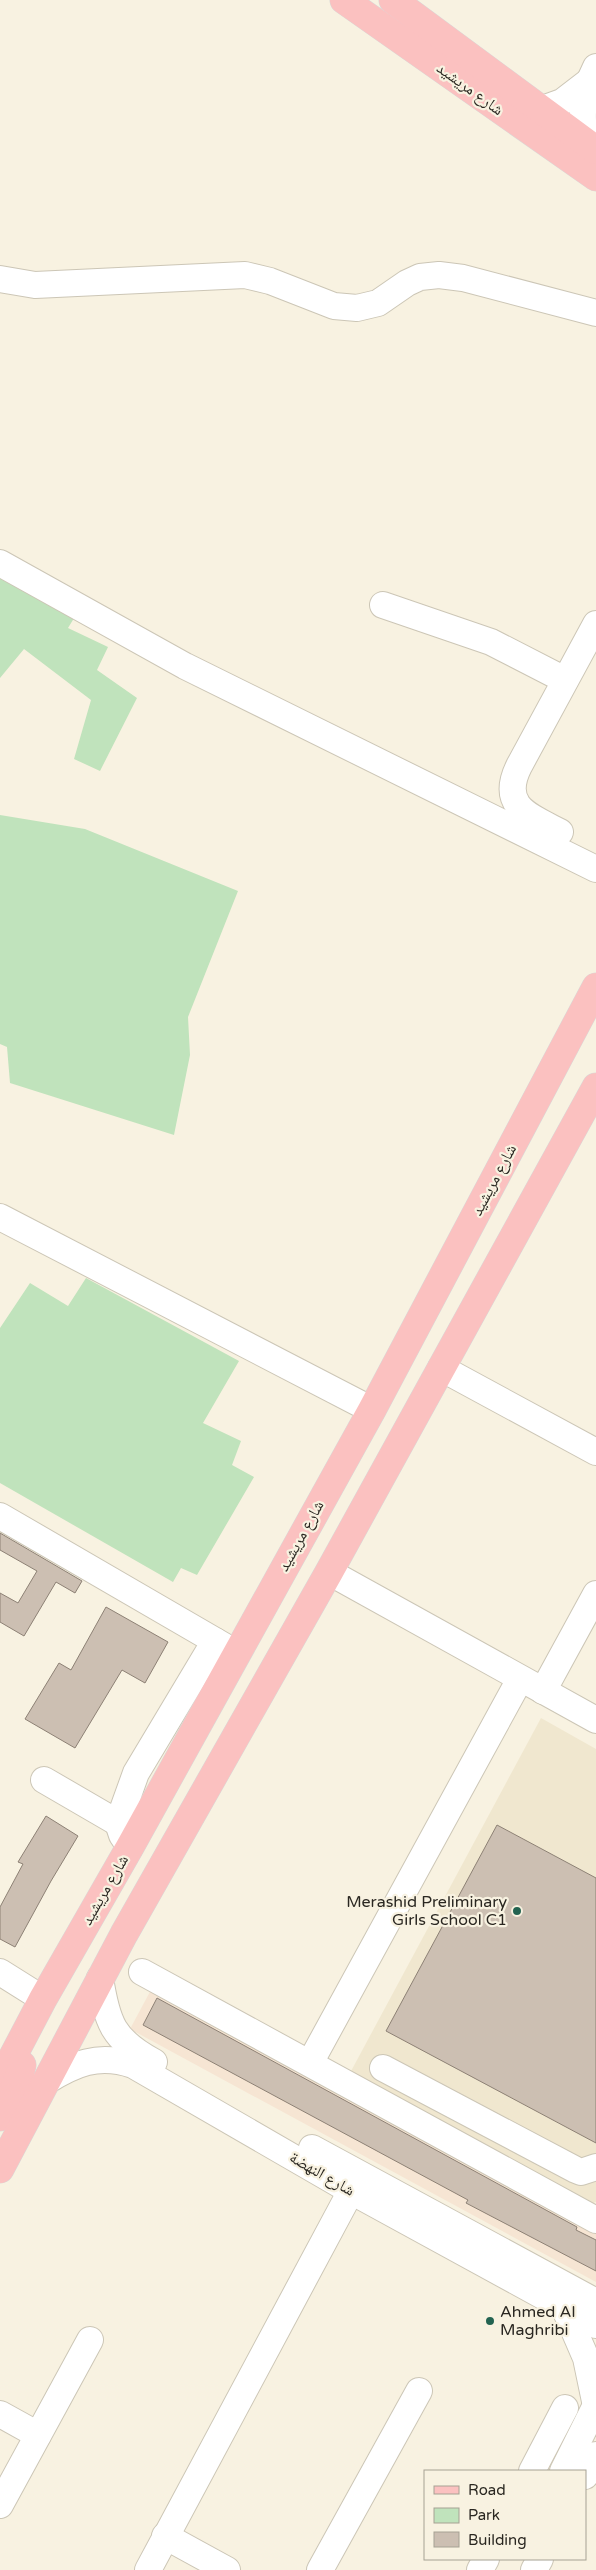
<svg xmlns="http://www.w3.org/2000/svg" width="596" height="2570" viewBox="0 0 596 2570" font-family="'Varela Round','Noto Naskh Arabic',sans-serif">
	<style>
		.commercial { fill: #f6e5d3 }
		.built { fill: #f0e7cf }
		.green { fill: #c0e3bc }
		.building { fill: #ccbfb2; stroke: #8d8175 }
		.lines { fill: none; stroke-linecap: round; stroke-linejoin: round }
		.minor-casing { stroke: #ccc6b6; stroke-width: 28 }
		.major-casing { stroke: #d9d8d7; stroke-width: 29 }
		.minor { stroke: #fff; stroke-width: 26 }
		.major { stroke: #fbc1c0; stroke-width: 28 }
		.poi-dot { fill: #236351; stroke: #f8f2e1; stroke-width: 2 }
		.labels { text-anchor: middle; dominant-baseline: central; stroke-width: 4.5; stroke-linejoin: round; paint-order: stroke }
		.street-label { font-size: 16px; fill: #2a2721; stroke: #f8f2e1 }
		.poi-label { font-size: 16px; fill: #2a2721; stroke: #f8f2e1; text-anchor: end }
	</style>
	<rect width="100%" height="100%" fill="#f8f2e1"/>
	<polygon class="commercial" points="152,1988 596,2232 596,2282 130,2029"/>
	<polygon class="built" points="541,1718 596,1749 596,2202 590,2204 350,2073"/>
	<g class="green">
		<polygon points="0,570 79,610 68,628 108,647 97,670 137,698 100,771 74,759 91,700 24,649 0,678"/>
		<polygon points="0,815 85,829 238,891 188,1017 190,1055 174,1135 10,1083 7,1047 0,1044"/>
		<polygon points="86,1278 239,1361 203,1423 241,1441 232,1465 254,1477 197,1575 181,1568 173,1582 0,1483 0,1328 30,1283 68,1306"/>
	</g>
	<g class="building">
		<polygon points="0,1533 82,1581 75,1593 56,1582 24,1636 0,1622 0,1593 18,1603 37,1571 0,1550"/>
		<polygon points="106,1607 168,1642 145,1683 122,1670 75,1748 25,1719 59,1663 71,1670"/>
		<polygon points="46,1816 78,1836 51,1881 15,1947 0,1939 0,1907 23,1864 18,1862"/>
		<polygon points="497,1825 596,1878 596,2143 386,2031"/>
		<polygon points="157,1998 577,2227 576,2230 596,2240 596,2271 466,2203 468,2200 143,2025"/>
	</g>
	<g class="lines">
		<g class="minor-casing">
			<g id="minor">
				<polyline points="540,110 562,102 588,82"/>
				<path d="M 587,144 C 579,116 583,93 596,67"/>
				<polyline points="0,279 35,285 245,275 270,281 334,306 357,308 378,303 407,283 420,277 439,275 463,278 596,313"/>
				<polyline points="0,563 185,666 596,869"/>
				<polyline points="383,605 491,642 565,680"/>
				<path d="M 560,832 C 529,816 499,806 519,766 L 596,624"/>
				<polyline points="0,1217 372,1410"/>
				<polyline points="441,1368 596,1452"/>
				<polyline points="0,1516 236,1653"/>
				<polyline points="329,1572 596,1720"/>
				<polyline points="543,1691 596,1594"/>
				<polyline points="44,1780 118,1823"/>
				<polyline points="130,1847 122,1835 118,1823 136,1773 215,1641"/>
				<polyline points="0,1972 43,1999"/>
				<polyline points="142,1972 596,2220"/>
				<path d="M 100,1978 C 107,2023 113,2040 154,2062"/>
				<polyline points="310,2063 520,1679"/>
				<polyline points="383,2068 576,2170 581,2172 596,2167"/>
				<path d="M 45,2082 C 74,2064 98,2053 133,2065 L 351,2191 L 596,2325"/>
				<polyline points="312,2148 596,2302"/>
				<polyline points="564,2307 586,2358 596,2406"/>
				<polyline points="0,2414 38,2435"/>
				<polyline points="532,2471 565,2408"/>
				<polyline points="563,2471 596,2405"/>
				<polyline points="585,2476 596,2455"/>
				<polyline points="0,2505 90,2340"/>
				<polyline points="165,2536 227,2570"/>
				<polyline points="148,2570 351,2191"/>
				<polyline points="320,2570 419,2391"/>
				<polyline points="480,2570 486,2559"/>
				<polyline points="534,2570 540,2559"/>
			</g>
		</g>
		<g class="major-casing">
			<g id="major">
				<polyline points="344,0 596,177"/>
				<polyline points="393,0 596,150"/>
				<polyline points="0,2081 43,1999 130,1847 372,1410 596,987"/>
				<polyline points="0,2117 19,2078 22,2065"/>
				<polyline points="0,2169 124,1934 329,1572 596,1087"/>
			</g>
		</g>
		<use href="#minor" class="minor"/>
		<use href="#major" class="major"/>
	</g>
	<g class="poi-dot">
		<circle cx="517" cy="1911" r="5"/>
		<circle cx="490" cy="2321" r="5"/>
	</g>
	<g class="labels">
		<g class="street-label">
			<text transform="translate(470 89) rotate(36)">شارع مريشيد</text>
			<text transform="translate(494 1180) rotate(-62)">شارع مريشيد</text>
			<text transform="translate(301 1536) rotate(-61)">شارع مريشيد</text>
			<text transform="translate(105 1890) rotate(-60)">شارع مريشيد</text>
			<text transform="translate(322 2174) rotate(30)">شارع النهضة</text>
		</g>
		<g class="poi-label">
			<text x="507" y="1902">Merashid Preliminary<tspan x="507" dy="18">Girls School C1</tspan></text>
			<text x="500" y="2312" text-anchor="start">Ahmed Al<tspan x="500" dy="18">Maghribi</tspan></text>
		</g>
	</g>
	<rect x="424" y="2470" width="162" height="90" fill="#f8f2e1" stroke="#a6a194"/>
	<rect x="434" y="2486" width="25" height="8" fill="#fbc1c0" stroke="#a6a194"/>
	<text x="468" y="2495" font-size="15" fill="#2a2721">Road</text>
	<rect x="434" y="2508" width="25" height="15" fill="#c0e3bc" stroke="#a6a194"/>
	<text x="468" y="2520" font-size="15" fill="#2a2721">Park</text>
	<rect x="434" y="2532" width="25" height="15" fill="#ccbfb2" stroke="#a6a194"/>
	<text x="468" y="2545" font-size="15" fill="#2a2721">Building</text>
</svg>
